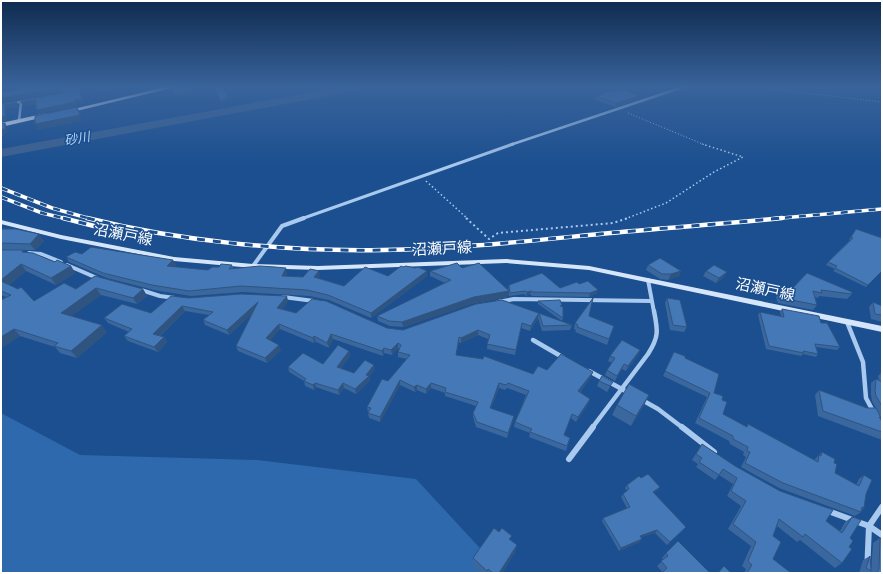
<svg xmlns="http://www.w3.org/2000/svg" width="883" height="574" viewBox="0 0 883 574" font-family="'Sofia Sans Condensed','Noto Sans JP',sans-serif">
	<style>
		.green { fill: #2e69ad }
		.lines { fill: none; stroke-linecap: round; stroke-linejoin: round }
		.river { fill: #3c6290; fill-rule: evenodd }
		.path-far2 { stroke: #a9c9ee; stroke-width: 1; stroke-dasharray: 1 2; stroke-linecap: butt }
		.path-far1 { stroke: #a9c9ee; stroke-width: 1.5; stroke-dasharray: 1.5 2.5; stroke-linecap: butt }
		.path { stroke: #a9c9ee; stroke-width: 2; stroke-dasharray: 2 3; stroke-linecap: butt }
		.street-far4 { stroke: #a9c9ee; stroke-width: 2.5 }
		.street-far3 { stroke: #a9c9ee; stroke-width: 3 }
		.street-far2 { stroke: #a9c9ee; stroke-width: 4 }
		.street-far1 { stroke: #a9c9ee; stroke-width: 4.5 }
		.street { stroke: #a9c9ee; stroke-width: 6 }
		.secondary { fill: #d6e6fa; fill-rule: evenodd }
		.primary { fill: #f0f6ff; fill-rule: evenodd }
		.rail-far1-casing { stroke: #fff; stroke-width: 3.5 }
		.rail-casing { stroke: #fff; stroke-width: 4.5 }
		.rail-far1 { stroke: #1b4f8f; stroke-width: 2.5; stroke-dasharray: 7; stroke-linecap: butt }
		.rail { stroke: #1b4f8f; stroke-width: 3; stroke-dasharray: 8; stroke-linecap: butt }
		.wall { fill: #3a679d }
		.shaded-wall { fill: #305480 }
		.building { fill: #4478b7; stroke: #305480 }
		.labels { text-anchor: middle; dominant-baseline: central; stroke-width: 3; stroke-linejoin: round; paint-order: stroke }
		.far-water-label { font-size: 13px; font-style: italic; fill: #b5d3f5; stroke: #1b4f8f }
		.street-label { font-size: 15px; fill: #fff; stroke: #1b4f8f }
	</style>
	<rect width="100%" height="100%" fill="#1b4f8f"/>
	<polygon class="green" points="1,413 80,455 257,460 416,479 503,573 1,573"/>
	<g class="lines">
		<polygon class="river" points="346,86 370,86 365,89 1,157 1,149"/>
		<g class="path-far2">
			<polyline points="747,86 882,102"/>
			<polyline points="628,113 705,145"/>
		</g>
		<g class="path-far1">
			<polyline points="426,181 468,219"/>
			<polyline points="625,219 666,203 714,172 743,157 702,144"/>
		</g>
		<polyline class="path" points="466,218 489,239 498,233 613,223 628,218"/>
		<g class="street-far4">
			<polyline points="100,88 101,86"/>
			<polyline points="1,105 26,101"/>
			<polyline points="19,121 21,102"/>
			<polyline points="510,145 686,86"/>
		</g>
		<polyline class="street-far3" points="301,219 513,144"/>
		<g class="street-far2">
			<polyline points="29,253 41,254 61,262"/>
			<polyline points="67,265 97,278"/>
			<polyline points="253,266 282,226 304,218"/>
			<polyline points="648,280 654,312"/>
			<polyline points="141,290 160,296 175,298"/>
			<polyline points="283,297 314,301"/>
			<polyline points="498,302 514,299 651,301"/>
		</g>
		<g class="street-far1">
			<polyline points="847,322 863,362 866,398 874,413"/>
			<polyline points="533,340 564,358"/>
			<polyline points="589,371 629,393"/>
			<polyline points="642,400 658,409 683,428"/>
			<path d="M 592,428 L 648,354 C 659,337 658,331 654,311"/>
		</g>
		<g class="street">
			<polyline points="682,427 714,452"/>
			<polyline points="569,459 593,427"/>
			<polyline points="828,511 869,526 882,535"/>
			<polyline points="867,573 869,526 882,507"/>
		</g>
		<polygon class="secondary" points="1,220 61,235 174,257 253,264 318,266 506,259 589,266 882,326 882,332 589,270 506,263 318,270 253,268 174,261 61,239 1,224"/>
		<g class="primary">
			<polygon points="170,86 180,86 64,114 61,112"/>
			<polygon points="47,113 49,114 49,116 1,127 1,123"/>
		</g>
		<g class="rail-far1-casing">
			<g id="rail-far1">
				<polyline points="1,188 52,208 91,219"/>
				<polyline points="1,197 42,213 67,219"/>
				<polyline points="771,219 882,209"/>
			</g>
		</g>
		<g class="rail-casing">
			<g id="rail">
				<polyline points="63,218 94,226"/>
				<path d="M 87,218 C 179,241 288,252 383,250 C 456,249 528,241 600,234 C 661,228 722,224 782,218"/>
			</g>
		</g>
		<use href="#rail-far1" class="rail-far1"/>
		<use href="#rail" class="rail"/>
	</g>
	<g class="wall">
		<polygon points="212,86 222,86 228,96 229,99 222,103"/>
		<polygon points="596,96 639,99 616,107 596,100"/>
		<polygon points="1,229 44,241 35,250 1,250"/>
		<polygon points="856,229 882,238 882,271 866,287 833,271 835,269 826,265 828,262 850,240 849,240"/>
		<polygon points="1,250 25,252 55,262 71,266 75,273 56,285 26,271 9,285 34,301 76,289 95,276 143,289 147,296 137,304 101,295 71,316 107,332 77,358 60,353 55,347 20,336 1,348 1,300 6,297 1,295"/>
		<polygon points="82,254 176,264 174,267 208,270 219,267 232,265 233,268 287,273 286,276 303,277 320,276 318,278 344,286 388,276 427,276 371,318 329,300 309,296 243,292 191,296 154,290 107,278 69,262 66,257"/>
		<polygon points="648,265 681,271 679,276 668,280 660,279 646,270"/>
		<polygon points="462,268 509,291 508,297 474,303 403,327 390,326 378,321 377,316 445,283 430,276 430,271"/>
		<polygon points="706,271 727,272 724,277 716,283 703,276"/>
		<polygon points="807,273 852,294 847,299 819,296 818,298 815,297 817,305 813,310 778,303 776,297 783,288 791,290"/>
		<polygon points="579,284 597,293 589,297 532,296 530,294 526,296 524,294 509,296 508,289 509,285 560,288"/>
		<polygon points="189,298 288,301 282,309 296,313 387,328 403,330 502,300 572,325 570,330 542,331 538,318 530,331 521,328 515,355 487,349 488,339 478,335 461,343 459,342 456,355 533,374 547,370 591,377 580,392 590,399 588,404 576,422 571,418 564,435 570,438 566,451 529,437 530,433 514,427 515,422 526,395 507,388 505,390 499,388 491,408 513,421 507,438 476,427 473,417 473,413 476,406 445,396 445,393 431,388 426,394 417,390 415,392 400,385 380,422 369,418 368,413 369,412 368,412 367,407 388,381 407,359 398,357 398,352 399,349 398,348 392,355 384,353 383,356 333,339 329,348 316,342 314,343 280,329 270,340 281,350 267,363 238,351 236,346 252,314 229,335 205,325 203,320 209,315 185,311 160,336 164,337 167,342 158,352 128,341 124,336 129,332 108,323 104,318 151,313"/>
		<polygon points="667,298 687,327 684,332 670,330 665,303"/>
		<polygon points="538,301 562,305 563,318 562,321 538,304"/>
		<polygon points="873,302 882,306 882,322 871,319 869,307"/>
		<polygon points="782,309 821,323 840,347 837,350 816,347 818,354 816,357 803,354 801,356 766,349 758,315 760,312 781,316 780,312"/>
		<polygon points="575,323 614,326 607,345 575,332 576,330 574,329"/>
		<polygon points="640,350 638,355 626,371 622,369 615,381 605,375 607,370 612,363 608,361 610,356"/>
		<polygon points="349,351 350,356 341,368 354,373 375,369 369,377 370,380 356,394 344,388 339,395 316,387 314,390 305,386 304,381 289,372 288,367 323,364"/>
		<polygon points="674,352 685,358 714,393 722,400 723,414 746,427 748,424 814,460 822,452 834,463 835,473 856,485 859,479 864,475 866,494 864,508 862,510 861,512 855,516 779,488 741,467 746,457 743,455 744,452 730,444 729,441 695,423 707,397 663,376"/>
		<polygon points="882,372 882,420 881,418 880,418 882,421 882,440 818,416 815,395 819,390 867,408 876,408 872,401 871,395 871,383 876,379 879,380 878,376"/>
		<polygon points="602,376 610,387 607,392 597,386 599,381"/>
		<polygon points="649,395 644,405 631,426 612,415 617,405"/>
		<polygon points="702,444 735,466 826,521 840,531 845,522 852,517 849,547 842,563 835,568 800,540 797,542 777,526 773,536 773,559 791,573 744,573 746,569 742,566 751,546 728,529 741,506 727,496 733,484 719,475 715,480 696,467 698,464 692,460"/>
		<polygon points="641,478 660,487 658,490 654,493 683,530 667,545 655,533 641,537 640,542 619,551 602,521 603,518 627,508 621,497 623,494 627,491 625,488 627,485"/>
		<polygon points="880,538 882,573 871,573 873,543"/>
		<polygon points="511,540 517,545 515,552 502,573 481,573 472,565 473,558"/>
		<polygon points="666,553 710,573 663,573 657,566 663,560 662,558"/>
		<polygon points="870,556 871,571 868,573 859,573 863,560"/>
	</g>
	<g class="shaded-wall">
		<polygon points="4,86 19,86 20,88 1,90 1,87"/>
		<polygon points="95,86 98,86 98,89 81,92 84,102 77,104 77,106 38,114 36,110 75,100 79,88"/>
		<polygon points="116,86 147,86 118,90 118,92 102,94 101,91"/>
		<polygon points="62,88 64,91 1,102 1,98"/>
		<polygon points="193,91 194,94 175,97 174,94"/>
		<polygon points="228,96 229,99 222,103 221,101"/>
		<polygon points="639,96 639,99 616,107 616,103"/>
		<polygon points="36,100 38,104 23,106 21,102"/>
		<polygon points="16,101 18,105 18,107 7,109 7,120 1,122 1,117 5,105"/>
		<polygon points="77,107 82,121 38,130 35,124"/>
		<polygon points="5,123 7,127 7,133 5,133 4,136 1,136 1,132"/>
		<polygon points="39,234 44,241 35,250 30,244"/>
		<polygon points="173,260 176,264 170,271 167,266"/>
		<polygon points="21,264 26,271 6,288 1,282 1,280"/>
		<polygon points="71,266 75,273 56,285 51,278"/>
		<polygon points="286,268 287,273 283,281 282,276"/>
		<polygon points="319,271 320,276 315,282 314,277"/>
		<polygon points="427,271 427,276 371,318 371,313"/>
		<polygon points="681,271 679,276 668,280 671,274"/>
		<polygon points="727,272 724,277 716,283 719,278"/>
		<polygon points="96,288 101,295 66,320 61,313"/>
		<polygon points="143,289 147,296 137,304 133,298"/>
		<polygon points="598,290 597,293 589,297 590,293"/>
		<polygon points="509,291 508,297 474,303 403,327 402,322 474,297"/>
		<polygon points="531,291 530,294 526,296 527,292"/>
		<polygon points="287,296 288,301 279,313 277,308"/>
		<polygon points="258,302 260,307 229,335 227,330"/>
		<polygon points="182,306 185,311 156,339 153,334"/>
		<polygon points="539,313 538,318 530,331 531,326"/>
		<polygon points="279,324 280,329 268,343 266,338"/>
		<polygon points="102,325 107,332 77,358 71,351"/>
		<polygon points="14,329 20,336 1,348 1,337"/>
		<polygon points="478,330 478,335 461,343 461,338"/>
		<polygon points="331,334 333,339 329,348 327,343"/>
		<polygon points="314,336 316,342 314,343 313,338"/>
		<polygon points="164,337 167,342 158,352 154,347"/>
		<polygon points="459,337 459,342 455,360 456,355"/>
		<polygon points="398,343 398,348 392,355 391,350"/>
		<polygon points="279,345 281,350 267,363 265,358"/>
		<polygon points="384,348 384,353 383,356 382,351"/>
		<polygon points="640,350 638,355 626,371 628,366"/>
		<polygon points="349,351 350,356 339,371 337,367"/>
		<polygon points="624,364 622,369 615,381 617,376"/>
		<polygon points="374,365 375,369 369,377 370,380 356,394 355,389"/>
		<polygon points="593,372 591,377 576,396 578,391"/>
		<polygon points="400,380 400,385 380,422 380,417"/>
		<polygon points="315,383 316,387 314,390 313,385"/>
		<polygon points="343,383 344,388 339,395 338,390"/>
		<polygon points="431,383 431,388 426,394 426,389"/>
		<polygon points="499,383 499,388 489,413 490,408"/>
		<polygon points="417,385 417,390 415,392 414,387"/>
		<polygon points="649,395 644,405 631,426 636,416"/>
		<polygon points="590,399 588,404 576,422 578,417"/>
		<polygon points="514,416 513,421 507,438 508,433"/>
		<polygon points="660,487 658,490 651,496 653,492"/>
		<polygon points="657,530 655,533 638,538 640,536"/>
		<polygon points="642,539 640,542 619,551 621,548"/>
		<polygon points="517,545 515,552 502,573 499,573"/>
	</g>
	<g class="building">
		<polygon points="19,86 95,86 79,88 82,99 75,100 75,102 36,110 36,100 21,102 21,100 63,93 65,89 62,88 1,98 1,92 17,89 20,87"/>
		<polygon points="101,86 118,86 116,86 117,88 101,91"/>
		<polygon points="170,86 190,86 193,91 174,94"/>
		<polygon points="212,86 222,86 228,96 221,101"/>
		<polygon points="620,88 639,96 616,103 596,96"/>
		<polygon points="16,101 16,103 5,105 5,116 1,117 1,104"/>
		<polygon points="77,107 80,115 35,124 35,116"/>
		<polygon points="5,123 5,129 3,129 2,132 1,132 1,124"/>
		<polygon points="1,229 16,229 39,234 30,244 1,243"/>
		<polygon points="856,229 882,238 882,271 868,285 835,268 837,266 828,262 853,238 851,237"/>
		<polygon points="91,247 173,260 167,266 208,270 212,267 219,267 221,264 232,265 229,269 260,266 275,267 286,268 282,276 303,277 310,269 319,271 314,277 344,286 365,267 388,276 401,266 403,267 406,266 415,268 418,267 427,271 371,313 328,295 307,290 241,286 189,291 152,285 103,273 66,257 75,252 82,254"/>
		<polygon points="1,250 23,250 22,252 33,253 55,262 57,260 71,266 51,278 21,264 1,280"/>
		<polygon points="660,258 681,271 671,274 662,274 648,265"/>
		<polygon points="457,263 462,268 479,263 509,291 474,297 402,322 389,321 377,316 451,280 430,271"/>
		<polygon points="714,265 727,272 719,278 706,271"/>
		<polygon points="542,273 560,288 577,282 579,284 588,281 598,290 590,293 533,292 531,291 527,292 525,291 510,293 509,285"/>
		<polygon points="807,273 852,292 852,294 821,290 822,293 813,291 817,305 781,298 780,292 784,293 783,288 791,290"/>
		<polygon points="95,276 143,289 133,298 96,288 61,313 102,325 71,351 54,346 58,343 14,329 1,337 1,300 11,295 1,291 1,281 18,289 21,287 34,301 64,283 76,289"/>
		<polygon points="241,294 287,296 277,308 296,313 312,299 326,301 387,328 403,330 476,304 502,300 572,325 543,326 539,313 531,326 522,323 516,350 487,344 490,335 478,330 461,338 459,337 456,355 483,359 484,356 533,374 538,366 547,370 561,354 593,372 578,391 590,399 578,417 572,414 564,435 570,438 567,446 530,432 532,429 515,422 529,391 508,383 506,385 499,383 490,408 514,416 508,433 477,422 473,413 478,402 445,392 446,388 431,383 426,389 417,385 414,387 400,380 380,417 368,413 371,408 367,407 382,379 388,381 410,355 398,352 401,345 398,343 391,350 384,348 382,351 331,334 327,343 314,336 313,338 279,324 266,338 279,345 265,358 236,346 258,302 227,330 203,320 213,312 182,306 153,334 164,337 154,347 124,336 132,329 104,318 122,304 151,313 171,296 189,298"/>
		<polygon points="593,298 589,316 614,326 609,339 577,327 578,325 575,323"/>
		<polygon points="667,298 680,300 687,327 673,325"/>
		<polygon points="560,300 562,305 560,306 563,307 563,318 538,301"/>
		<polygon points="873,302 882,306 882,315 875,314"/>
		<polygon points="782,309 819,316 821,323 827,323 840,347 815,344 818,354 803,351 804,353 769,346 760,312 784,317"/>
		<polygon points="622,340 640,350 628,366 624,364 617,376 607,370 615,358 610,356"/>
		<polygon points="338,345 349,351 337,367 354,373 365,360 374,365 366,375 369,376 355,389 343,383 338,390 315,383 313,385 304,381 306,379 288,367 303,353 323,364"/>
		<polygon points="674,352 685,356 685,358 719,374 714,393 723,396 722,400 727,402 723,414 747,427 748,424 818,462 819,455 821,456 822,452 835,459 834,463 837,464 835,473 859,486 864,475 872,480 866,494 864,508 862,507 861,512 783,483 745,463 750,452 747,451 748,447 733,439 733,436 699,418 710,393 665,371"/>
		<polygon points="602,376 613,382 610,386 599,381"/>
		<polygon points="876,379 882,382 882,406 876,396 875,391"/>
		<polygon points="629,384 649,395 636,416 617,405"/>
		<polygon points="819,390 867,408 876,408 881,418 879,417 882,421 882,432 823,411"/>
		<polygon points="702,444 735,466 780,491 833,510 826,521 842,533 852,517 861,520 850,538 853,541 849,547 852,549 842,563 805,534 803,537 779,519 773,536 781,542 773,559 791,573 747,573 752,565 748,561 756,542 733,524 746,501 731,491 737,478 723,469 719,475 699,462 702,458 696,454"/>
		<polygon points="648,474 660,487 653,492 686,527 670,542 657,530 640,536 642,539 621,548 603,518 630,507 623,494 629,489 627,485 639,476 641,478"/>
		<polygon points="494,528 499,532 502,528 512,536 509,539 517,545 499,573 493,573 488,569 487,571 473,558"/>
		<polygon points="880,538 882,539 882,573 873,573 877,573 879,569"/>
		<polygon points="678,541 710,573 662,573 667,568 661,561 668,556 666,553"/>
		<polygon points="870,556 871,571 866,568"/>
		<polygon points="724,566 731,573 718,573"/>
	</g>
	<linearGradient id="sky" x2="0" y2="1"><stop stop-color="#0f2b4f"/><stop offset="0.52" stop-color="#39639b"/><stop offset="1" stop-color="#39639b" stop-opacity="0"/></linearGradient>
	<rect width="883" height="166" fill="url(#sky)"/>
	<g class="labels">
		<g class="far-water-label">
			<text transform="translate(77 139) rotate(-10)">砂川</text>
		</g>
		<g class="street-label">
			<text transform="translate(123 235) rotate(11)">沼瀬戸線</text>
			<text transform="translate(442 249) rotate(-3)">沼瀬戸線</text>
			<text transform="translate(765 290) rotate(12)">沼瀬戸線</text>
		</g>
	</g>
	<rect width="883" height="574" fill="none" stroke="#ffffff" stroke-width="4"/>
</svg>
